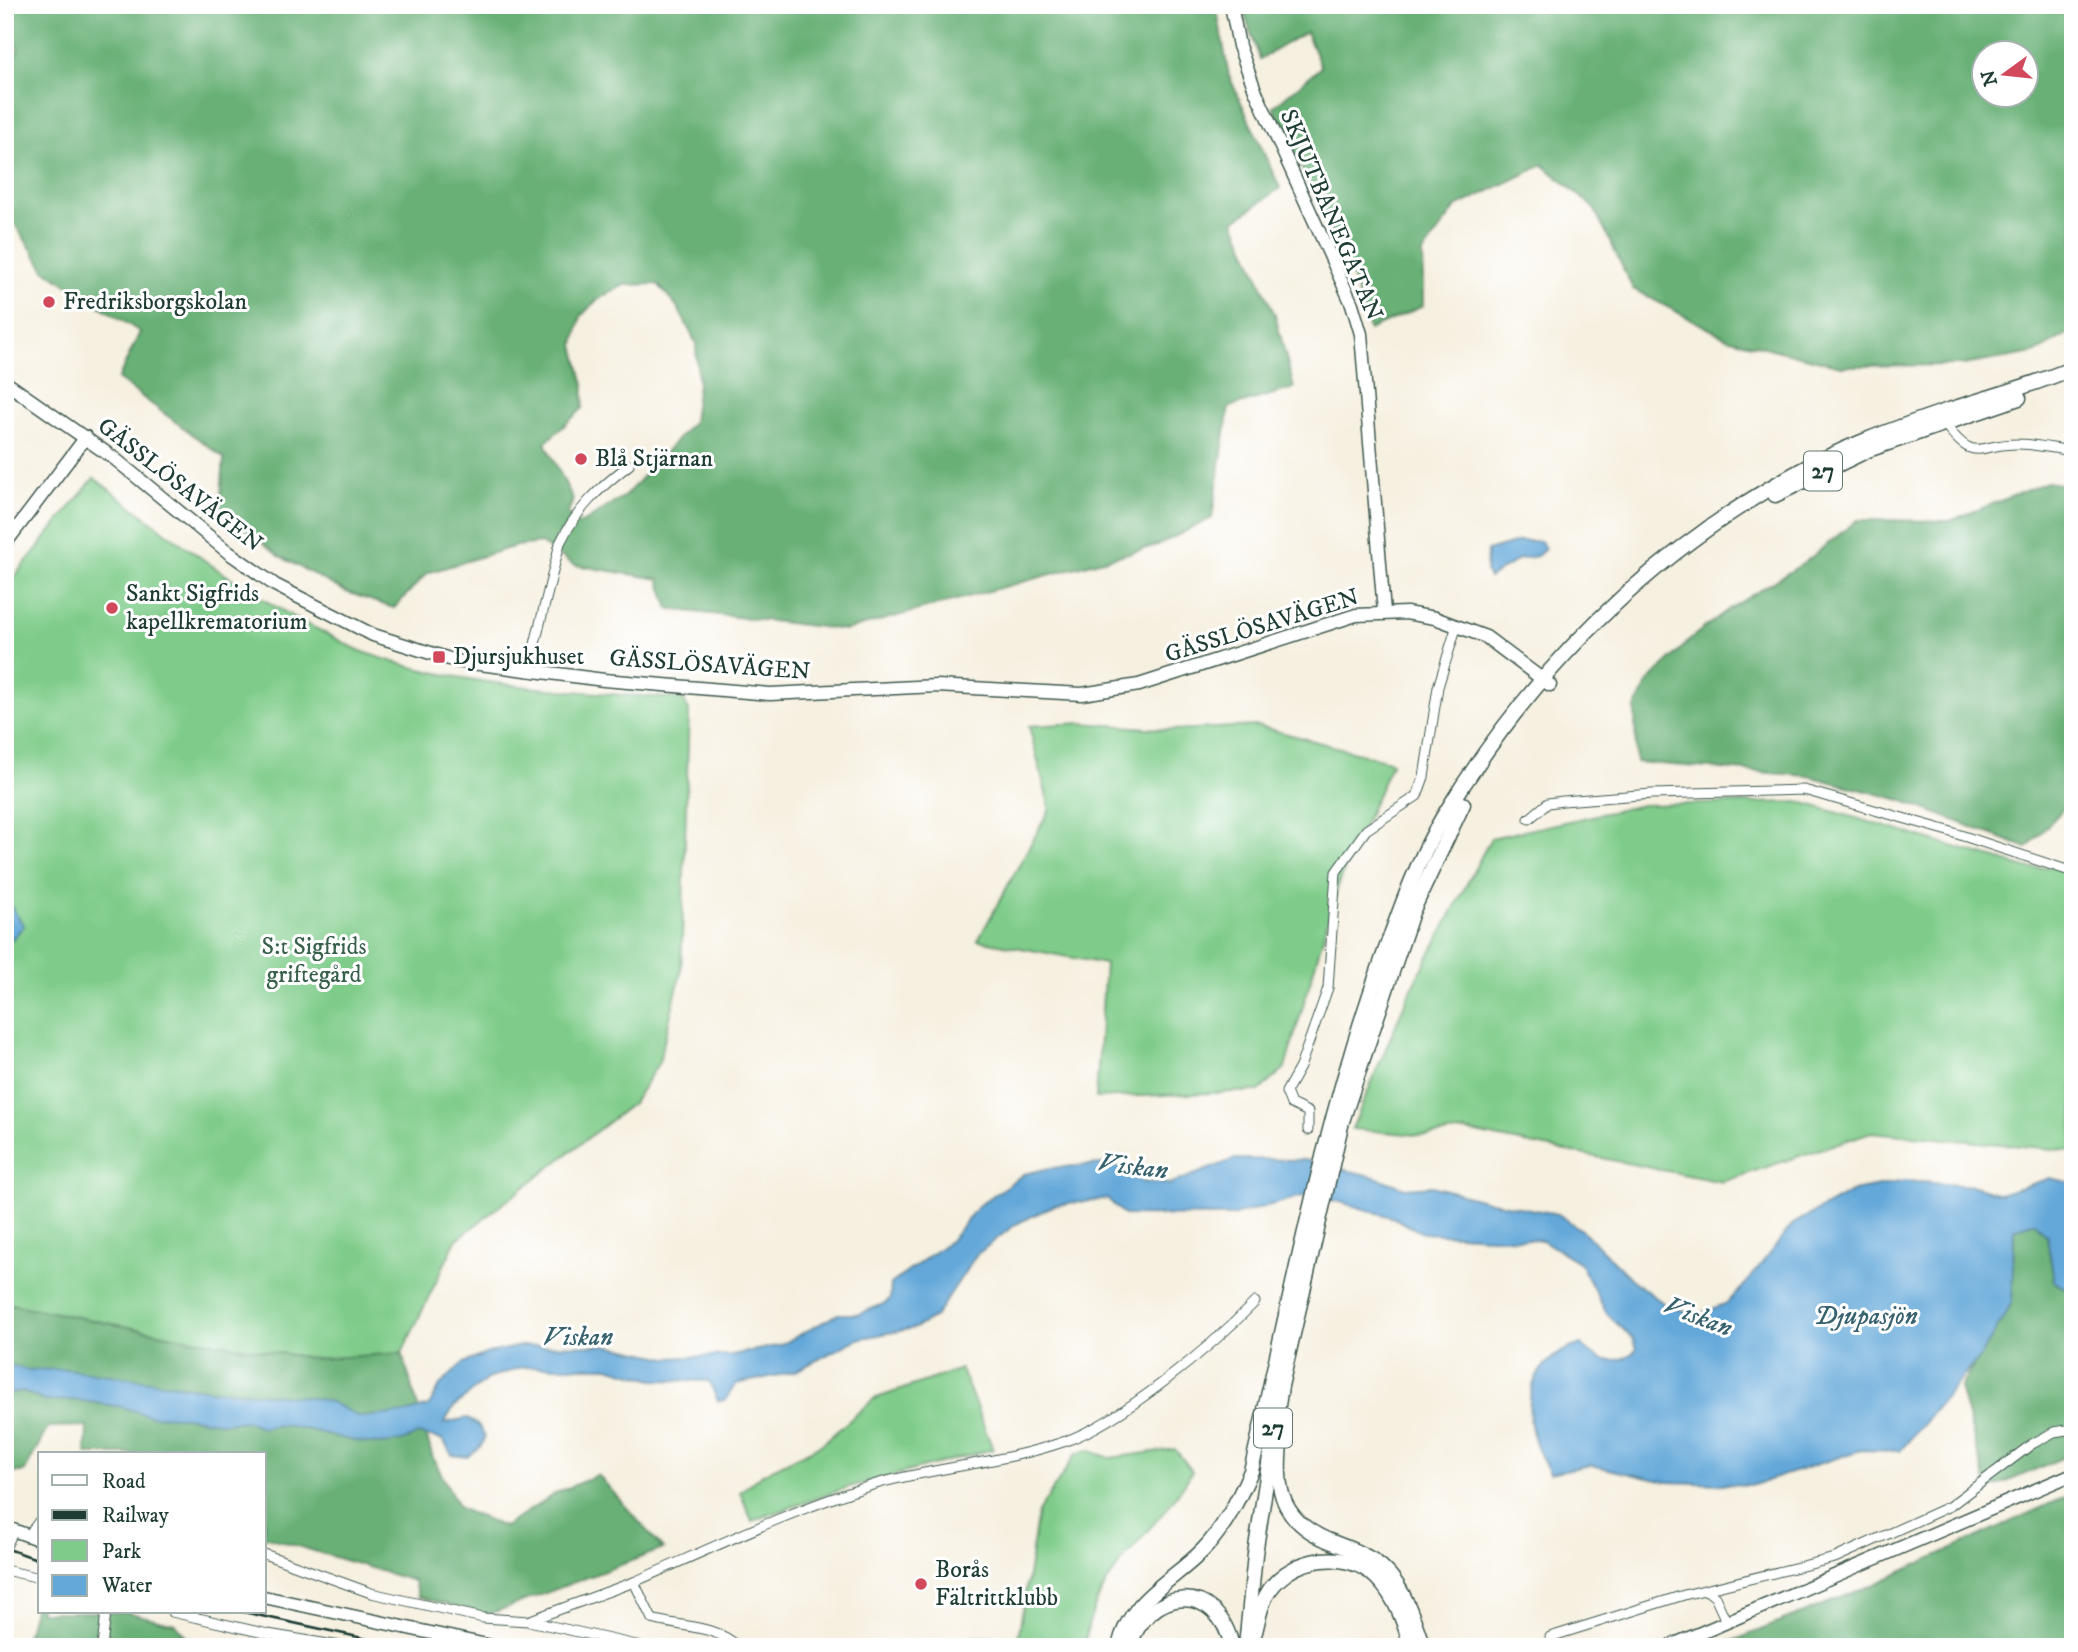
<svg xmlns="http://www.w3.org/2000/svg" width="2078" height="1652" viewBox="0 0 2078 1652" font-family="'IM FELL DW Pica',serif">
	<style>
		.green { fill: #7fcc8a; stroke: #4f845f; stroke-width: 2 }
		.forest { fill: #67b076; stroke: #437655; stroke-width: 2; fill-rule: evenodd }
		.water { fill: #64a8d9; stroke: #427286; stroke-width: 2 }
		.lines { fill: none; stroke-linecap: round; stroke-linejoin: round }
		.street-casing { stroke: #3f584e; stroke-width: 11 }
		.secondary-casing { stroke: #3f584e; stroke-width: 15 }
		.primary-casing { stroke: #3f584e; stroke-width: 17 }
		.street { stroke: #fff; stroke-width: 9 }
		.secondary { stroke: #fff; stroke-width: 12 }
		.primary { stroke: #fff; stroke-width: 14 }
		.rail { stroke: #1f3d34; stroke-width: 2.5 }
		.poi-dot { fill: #d1495b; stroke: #fff; stroke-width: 2.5 }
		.labels { text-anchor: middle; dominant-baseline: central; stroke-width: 6; stroke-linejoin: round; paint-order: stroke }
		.shield { fill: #fff; stroke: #627771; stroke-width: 2 }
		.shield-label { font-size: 23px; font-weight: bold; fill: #1f3d34 }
		.street-label { font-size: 24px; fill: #1f3d34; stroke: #fff }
		.poi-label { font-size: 24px; fill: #1f3d34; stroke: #fff; text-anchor: start }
		.park-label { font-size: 24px; fill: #37614a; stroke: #fff }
		.water-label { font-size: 26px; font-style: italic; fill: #37626e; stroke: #fff }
	</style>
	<rect width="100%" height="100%" fill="#fff"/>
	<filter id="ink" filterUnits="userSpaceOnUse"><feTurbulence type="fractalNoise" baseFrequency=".0143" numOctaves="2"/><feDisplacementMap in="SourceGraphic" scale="14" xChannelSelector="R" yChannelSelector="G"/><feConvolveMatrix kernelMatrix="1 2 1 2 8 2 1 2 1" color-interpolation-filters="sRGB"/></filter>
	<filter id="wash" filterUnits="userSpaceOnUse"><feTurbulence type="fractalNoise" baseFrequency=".00686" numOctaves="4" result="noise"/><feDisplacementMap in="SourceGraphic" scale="28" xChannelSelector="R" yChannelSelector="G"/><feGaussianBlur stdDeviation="1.57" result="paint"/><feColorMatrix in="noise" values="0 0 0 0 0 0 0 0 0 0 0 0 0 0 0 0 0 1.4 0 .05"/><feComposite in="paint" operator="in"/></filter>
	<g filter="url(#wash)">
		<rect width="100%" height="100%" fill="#f6f0e0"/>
		<g class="green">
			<path d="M 94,478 C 170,535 244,595 331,636 C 343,642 356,650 369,654 C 469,689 578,691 683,699 L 689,711 L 681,973 L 659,1062 L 633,1103 L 456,1240 L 402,1353 L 317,1359 L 179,1337 L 5,1303 L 5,588 Z"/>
			<polygon points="1082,723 1172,730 1258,726 1392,762 1340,879 1285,1068 1259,1091 1096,1098 1105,964 978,940 1050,809 1029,726"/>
			<polygon points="1801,802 2030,869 2073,863 2073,1151 1871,1132 1722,1182 1465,1131 1427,1136 1352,1129 1408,996 1491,838 1642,805"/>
			<polygon points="961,1369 993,1449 849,1487 752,1521 740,1492 762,1474 821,1445 874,1399"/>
			<path d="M 1175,1449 L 1192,1471 C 1160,1532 1090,1571 1085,1647 L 973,1647 L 973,1637 L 1018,1639 L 1038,1512 L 1076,1454 L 1088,1450 L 1110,1458 Z"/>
		</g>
		<g class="forest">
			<path d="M 5,5 L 1216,5 L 1229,76 L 1280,188 L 1234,221 L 1275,315 L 1294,388 L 1229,407 L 1212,518 L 1158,545 L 846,630 L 669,609 L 659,579 L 574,565 L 541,543 L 516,546 L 427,573 L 394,608 L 346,592 L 279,556 L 220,508 L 224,458 L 118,379 L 140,332 L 46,271 L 5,210 L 5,91 L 18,47 L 5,39 ZM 658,284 L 678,308 L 696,343 L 698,382 L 693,422 L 626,495 L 584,522 L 576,524 L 568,514 L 573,499 L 545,443 L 583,408 L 584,385 L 574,345 L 581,316 L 598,299 L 624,285 Z"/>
			<path d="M 1241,5 L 2073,5 L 2073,331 L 2034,353 L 1963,365 L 1841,366 L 1727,338 L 1633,289 L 1594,208 L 1543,165 L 1456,207 L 1423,253 L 1423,306 L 1369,330 L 1353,278 L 1273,107 L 1321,67 L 1306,32 L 1260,59 ZM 1983,52 L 2025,52 L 2025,94 L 1983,94 Z"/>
			<polygon points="2047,482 2073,486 2073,798 2027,848 1901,800 1809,776 1636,762 1635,708 1648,682 1695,635 1729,609 1804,563 1857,520 1950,521"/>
			<polygon points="2035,1222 2047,1236 2054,1281 2067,1291 2073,1290 2073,1453 1988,1490 1960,1388 2012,1302 2014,1229"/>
			<polygon points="5,1303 179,1337 317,1359 402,1353 433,1458 459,1508 504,1527 556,1493 598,1475 663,1549 487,1615 418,1597 414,1581 264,1536 264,1454 86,1454 87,1426 48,1427 25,1471 5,1474"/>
			<polygon points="2073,1493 2073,1647 1718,1647 1875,1584"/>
			<polygon points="39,1590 40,1612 126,1612 175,1624 196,1647 24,1647"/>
		</g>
		<g class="water">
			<polygon points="1520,541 1541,541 1545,549 1537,556 1519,559 1489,578 1486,572 1487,551"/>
			<polygon points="5,897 24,926 5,947"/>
			<path d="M 1235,1159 L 1305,1160 L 1375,1177 L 1405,1188 L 1432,1186 L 1491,1202 L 1558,1214 L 1585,1233 L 1632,1280 L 1666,1305 L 1698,1315 L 1727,1303 L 1742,1288 L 1793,1224 L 1853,1191 L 1905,1181 L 1974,1186 L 2000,1194 L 2050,1178 L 2073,1183 L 2073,1290 L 2068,1291 L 2054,1281 L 2047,1236 L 2035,1222 L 2014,1229 L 2012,1302 L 1983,1353 L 1900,1451 L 1861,1450 L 1754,1485 L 1666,1482 L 1591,1465 L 1550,1473 C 1520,1424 1517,1362 1582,1344 C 1596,1363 1618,1366 1636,1350 L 1633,1339 L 1607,1314 L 1580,1263 L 1542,1240 L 1423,1233 L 1394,1218 L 1337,1201 L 1303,1196 L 1231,1216 L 1124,1215 L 1108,1199 L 1055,1205 L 1016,1224 L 976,1255 L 935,1317 L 915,1328 L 857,1339 L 794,1372 L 736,1384 L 725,1400 L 718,1401 L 709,1381 L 653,1380 L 608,1367 L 522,1367 L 487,1379 L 454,1407 L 444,1423 L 467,1418 L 478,1425 L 485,1436 L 481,1446 L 467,1457 L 452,1455 L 443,1440 L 418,1434 C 370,1464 304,1414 262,1428 L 248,1421 L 223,1423 L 187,1417 L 151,1416 L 122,1407 L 76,1400 L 45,1401 L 22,1391 L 5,1394 L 5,1364 L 28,1370 L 67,1369 L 211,1390 L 308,1397 L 331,1402 L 359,1417 L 405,1413 L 429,1406 L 441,1384 L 463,1363 L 488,1353 L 520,1346 L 608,1345 L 667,1358 L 732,1355 L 781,1345 L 838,1314 L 859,1314 L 886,1303 L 890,1298 L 891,1284 L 952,1239 L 978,1206 L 1024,1174 L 1050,1168 L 1101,1164 L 1122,1168 L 1142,1182 L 1170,1184 Z"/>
		</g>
	</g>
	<g filter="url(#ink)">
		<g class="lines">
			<g class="street-casing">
				<g id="street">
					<path d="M 1944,423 C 1976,466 1977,443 2019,444 C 2036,444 2055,449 2073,451"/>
					<path d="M 528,672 L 560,543 C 576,510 600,487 629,465"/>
					<polyline points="1529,819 1548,803 1563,801 1652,794 1804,790 1945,830 2073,872"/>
					<polyline points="1308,1130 1308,1112 1291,1104 1286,1092 1300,1067 1328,988 1336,872 1366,830 1417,796 1424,777 1438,687 1457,625"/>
					<polyline points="28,1536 40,1520"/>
					<polyline points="5,1548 14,1531"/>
					<polyline points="264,1554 371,1593 483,1618 528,1621 634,1582"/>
					<polyline points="5,1570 40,1578"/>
					<polyline points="1706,1590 1715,1597 1727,1623"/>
					<polyline points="172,1612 268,1634 346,1647"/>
					<polyline points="529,1621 645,1647"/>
					<polyline points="1550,1637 1684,1595 1835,1558 1950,1506 2032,1444 2054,1432 2073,1429"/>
					<polyline points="102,1647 106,1612"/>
					<path d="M 738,1647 C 717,1625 679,1627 652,1619 L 634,1582 C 714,1547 793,1509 876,1484 C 937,1467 1002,1463 1063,1442 C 1120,1423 1212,1346 1255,1302"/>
				</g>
			</g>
			<g class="secondary-casing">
				<g id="secondary">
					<polyline points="1231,5 1239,46 1255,90 1352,304 1361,334 1384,612"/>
					<polyline points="5,382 115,459 228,552 275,585 373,635 456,661 604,680 770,694 937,686 1082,694 1139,685 1356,615 1406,613 1435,618 1486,637 1550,685"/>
					<polyline points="5,544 86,437"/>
					<polyline points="5,1527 40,1540"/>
					<polyline points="264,1597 496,1647"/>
					<polyline points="1668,1647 2073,1474"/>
				</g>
			</g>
			<g class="primary-casing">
				<g id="primary">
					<polyline points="1775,495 1868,450 2019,398"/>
					<path d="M 1281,1432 C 1276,1483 1275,1517 1327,1540 C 1342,1546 1358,1551 1372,1560 C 1402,1579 1412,1615 1423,1647"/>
					<path d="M 1255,1632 C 1258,1620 1260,1607 1266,1596 C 1285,1560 1338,1548 1370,1572 C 1393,1590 1404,1619 1411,1647"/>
					<path d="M 1119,1647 C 1129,1599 1172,1582 1203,1550 C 1225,1527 1238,1500 1251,1471 C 1291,1300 1322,1127 1382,960 C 1399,913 1417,860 1443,817 C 1529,675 1644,559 1789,477 C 1838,449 1893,429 1946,411 C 1988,397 2032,386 2073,368"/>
					<path d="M 1129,1647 C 1149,1586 1218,1581 1232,1647"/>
					<polyline points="1246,1647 1255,1554 1281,1386 1342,1121 1412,912 1463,804"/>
				</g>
			</g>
			<use href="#street" class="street"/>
			<use href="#secondary" class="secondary"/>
			<use href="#primary" class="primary"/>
			<g class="rail">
				<polyline points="5,1548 40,1560"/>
				<polyline points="243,1612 404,1647"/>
			</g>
		</g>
	</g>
	<g class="poi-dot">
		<circle cx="49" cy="302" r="7"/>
		<circle cx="581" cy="459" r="7"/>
		<circle cx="112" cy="608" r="7"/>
		<rect x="432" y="650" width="14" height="14" rx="3.5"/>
		<circle cx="921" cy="1584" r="7"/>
	</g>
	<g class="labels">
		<g class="shield">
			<rect x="1804" y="451.5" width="38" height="39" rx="5"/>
			<rect x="1254" y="1408.5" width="38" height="39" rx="5"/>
		</g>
		<g class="shield-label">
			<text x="1823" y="471">27</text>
			<text x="1273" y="1428">27</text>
		</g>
		<g class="street-label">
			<text transform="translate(1331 215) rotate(67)">SKJUTBANEGATAN</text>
			<text transform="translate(180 485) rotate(38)">GÄSSLÖSAVÄGEN</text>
			<text transform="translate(1262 626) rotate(-17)">GÄSSLÖSAVÄGEN</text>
			<text transform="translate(710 665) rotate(4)">GÄSSLÖSAVÄGEN</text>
		</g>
		<g class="poi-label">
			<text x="63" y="302">Fredriksborgskolan</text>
			<text x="595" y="459">Blå Stjärnan</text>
			<text x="126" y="594">Sankt Sigfrids<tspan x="126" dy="28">kapellkrematorium</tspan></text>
			<text x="453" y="657">Djursjukhuset</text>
			<text x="935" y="1570">Borås<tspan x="935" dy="28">Fältrittklubb</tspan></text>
		</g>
		<g class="park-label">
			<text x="314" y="947">S:t Sigfrids<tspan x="314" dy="28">griftegård</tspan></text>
		</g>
		<g class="water-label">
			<text transform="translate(1133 1167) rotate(7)">Viskan</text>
			<text x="1866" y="1316">Djupasjön</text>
			<text transform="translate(1698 1317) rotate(21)">Viskan</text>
			<text x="578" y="1337">Viskan</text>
		</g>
	</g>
	<rect width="2078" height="1652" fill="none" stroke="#fff" stroke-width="28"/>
	<rect x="38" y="1452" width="228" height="161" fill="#ffffff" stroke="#a5b1ae" stroke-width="2"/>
	<rect x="52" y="1475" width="35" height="10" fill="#ffffff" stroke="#a5b1ae" stroke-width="2"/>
	<text x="102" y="1488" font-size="21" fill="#1f3d34">Road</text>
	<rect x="52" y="1510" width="35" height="10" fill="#1f3d34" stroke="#a5b1ae" stroke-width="2"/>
	<text x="102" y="1522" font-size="21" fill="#1f3d34">Railway</text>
	<rect x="52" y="1540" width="35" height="21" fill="#7fcc8a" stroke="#a5b1ae" stroke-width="2"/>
	<text x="102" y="1558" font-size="21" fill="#1f3d34">Park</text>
	<rect x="52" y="1575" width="35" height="21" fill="#64a8d9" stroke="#a5b1ae" stroke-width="2"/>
	<text x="102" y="1592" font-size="21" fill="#1f3d34">Water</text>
	<g transform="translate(2005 74) rotate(255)"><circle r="33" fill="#ffffff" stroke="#a5b1ae" stroke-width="2"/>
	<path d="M0-5L12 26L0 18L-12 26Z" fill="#d1495b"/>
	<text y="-10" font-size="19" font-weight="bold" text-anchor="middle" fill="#1f3d34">N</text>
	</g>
</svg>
